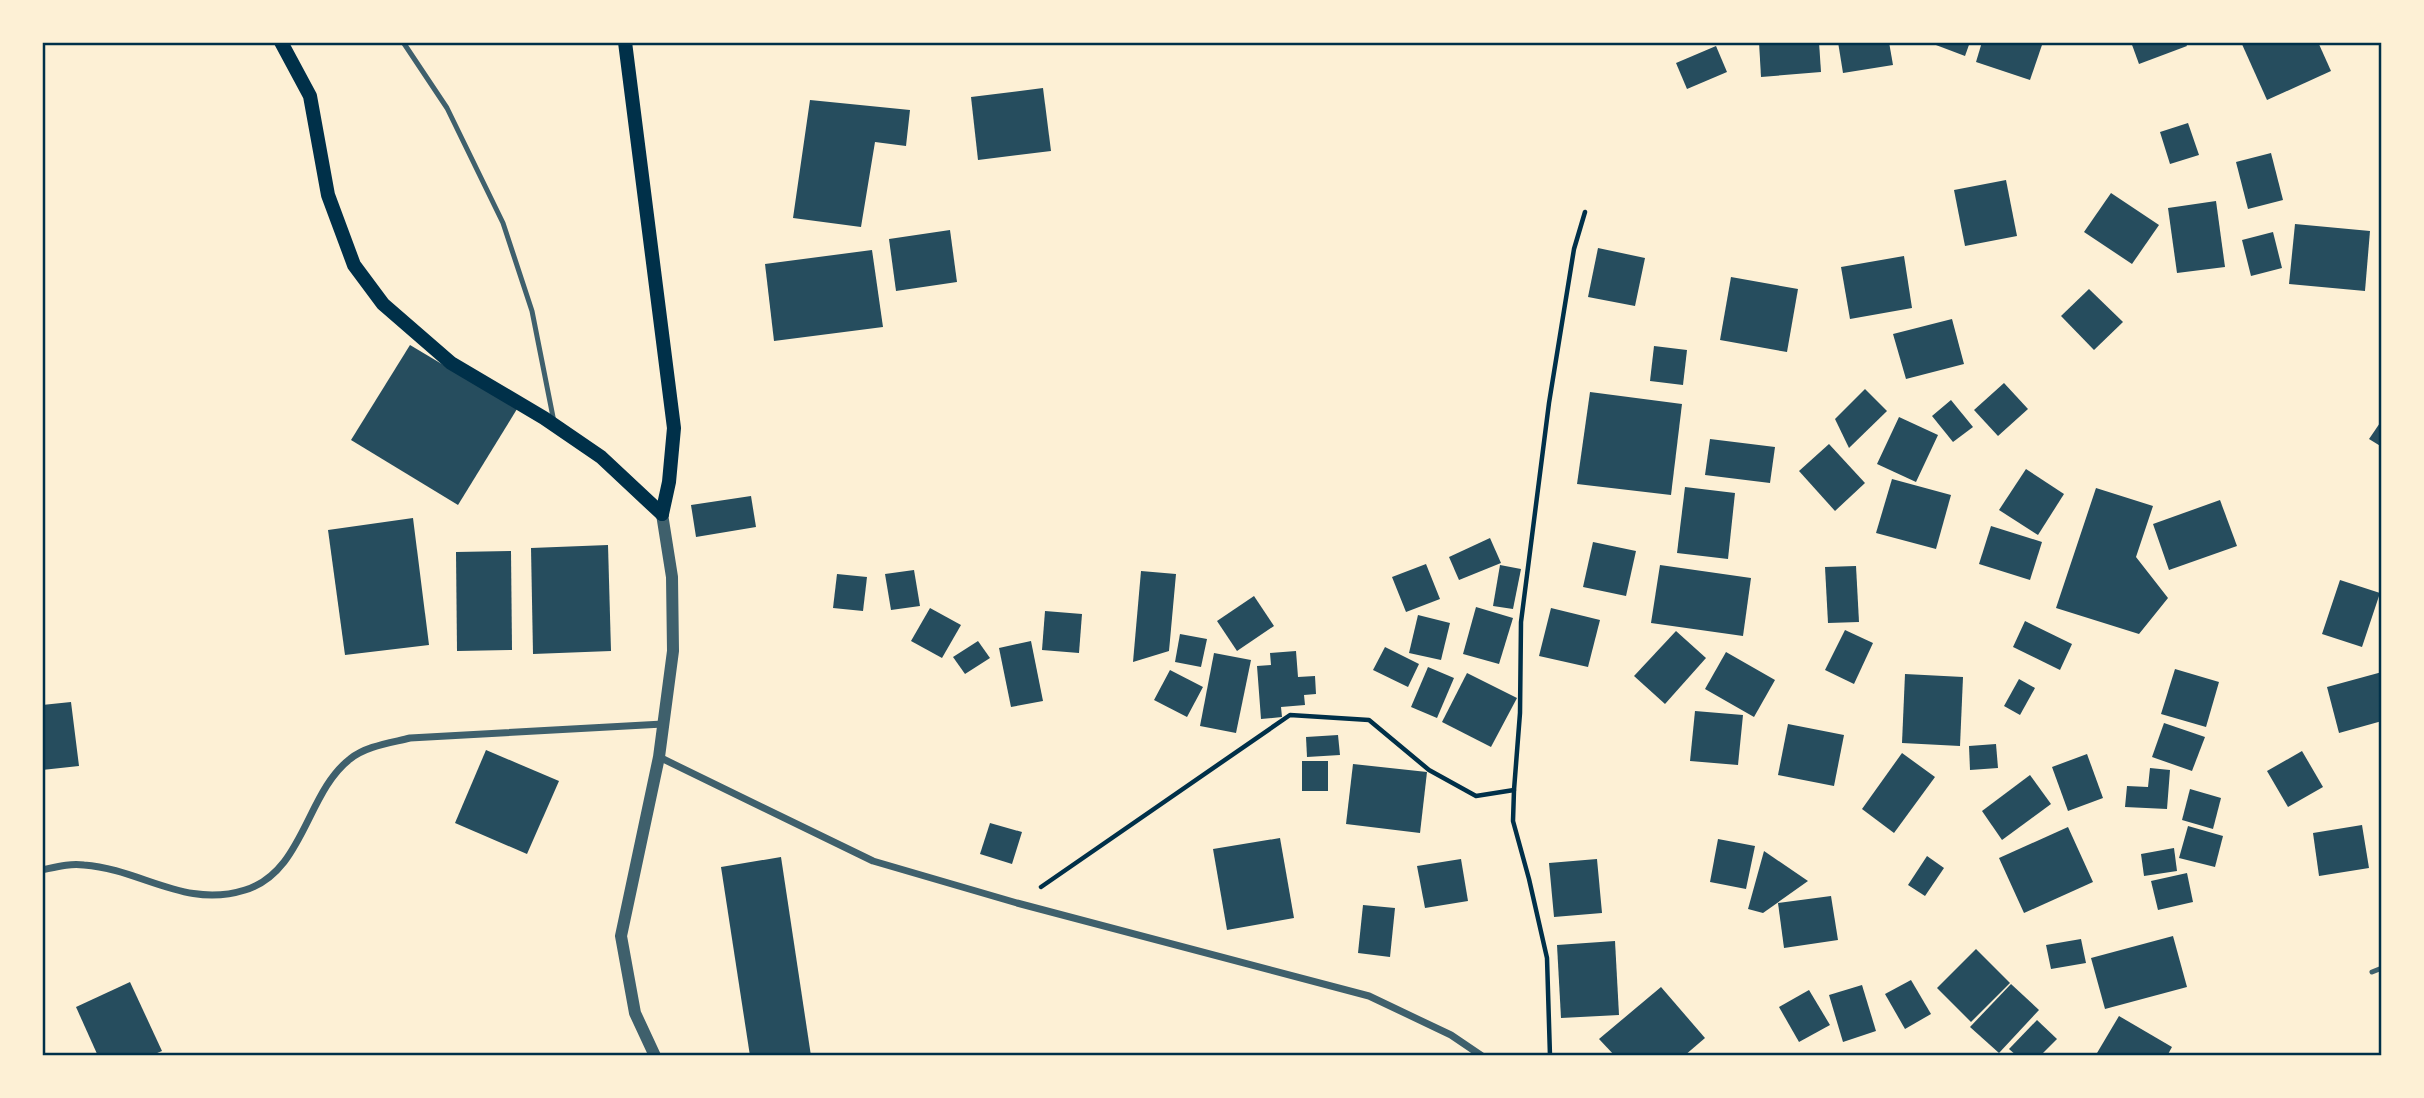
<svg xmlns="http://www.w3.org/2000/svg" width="2424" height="1098" viewBox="0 0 2424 1098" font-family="'Nunito Sans',sans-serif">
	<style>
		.building { fill: #264d5e }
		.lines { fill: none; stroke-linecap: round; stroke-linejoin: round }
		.path { stroke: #003049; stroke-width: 4.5 }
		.service { stroke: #3f606c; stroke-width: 5 }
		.minor { stroke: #3f606c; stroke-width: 7 }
		.tertiary { stroke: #3f606c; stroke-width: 12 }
		.secondary { stroke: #003049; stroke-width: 14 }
		.neatline { fill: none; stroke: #003049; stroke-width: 2.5 }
	</style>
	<rect width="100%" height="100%" fill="#fdf0d5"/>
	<g class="building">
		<polygon points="1759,42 1819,42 1821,72 1761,77"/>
		<polygon points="1838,42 1889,42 1893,65 1843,73"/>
		<polygon points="1928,42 1970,42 1965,56"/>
		<polygon points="1982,42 2043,42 2030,80 1976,62"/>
		<polygon points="2131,42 2185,42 2187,46 2139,64"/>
		<polygon points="2241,42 2318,42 2331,71 2267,100"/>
		<polygon points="1716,46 1727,72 1687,89 1676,63"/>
		<polygon points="1043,88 1051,151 978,160 971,97"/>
		<polygon points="810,100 910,110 906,146 875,142 861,227 793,218"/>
		<polygon points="2188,123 2199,155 2170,164 2160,132"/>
		<polygon points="2271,153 2283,200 2248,209 2236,162"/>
		<polygon points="2006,180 2017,236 1965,246 1954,190"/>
		<polygon points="2111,193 2159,225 2132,264 2084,232"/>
		<polygon points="2216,201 2225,267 2177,273 2168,208"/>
		<polygon points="2295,224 2370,231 2365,291 2289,284"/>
		<polygon points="950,230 957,282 896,291 889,239"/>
		<polygon points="2273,232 2282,268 2251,276 2242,240"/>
		<polygon points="1598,248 1645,258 1635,306 1588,297"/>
		<polygon points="872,250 883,327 774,341 765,264"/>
		<polygon points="1904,256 1912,308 1850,319 1841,267"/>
		<polygon points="1731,277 1798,289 1787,352 1720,340"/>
		<polygon points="2089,289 2123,322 2094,350 2061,316"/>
		<polygon points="1952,319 1964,364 1906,379 1893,334"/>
		<polygon points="410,345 517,409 458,505 351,440"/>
		<polygon points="1654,346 1687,350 1683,385 1650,381"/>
		<polygon points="2004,383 2028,409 1998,436 1974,410"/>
		<polygon points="1865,389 1887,411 1849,448 1835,419"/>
		<polygon points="1590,392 1682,404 1671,495 1577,484"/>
		<polygon points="1951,400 1973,427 1953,442 1932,416"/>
		<polygon points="1899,417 1938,435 1916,482 1877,464"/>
		<polygon points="2382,420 2382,447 2369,439"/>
		<polygon points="1710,439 1775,447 1770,483 1705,475"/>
		<polygon points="1829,444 1865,483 1835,511 1799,471"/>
		<polygon points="2026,469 2064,494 2038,535 1999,510"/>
		<polygon points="1892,479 1951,495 1936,549 1876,533"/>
		<polygon points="1685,487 1735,493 1728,559 1677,553"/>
		<polygon points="2096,488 2153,506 2136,557 2168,598 2139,634 2056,608"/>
		<polygon points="751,496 756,527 696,537 691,505"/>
		<polygon points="2220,500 2237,546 2169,570 2153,524"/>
		<polygon points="413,518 429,645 345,655 328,530"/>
		<polygon points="1991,526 2042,542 2030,580 1979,564"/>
		<polygon points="1490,538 1501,563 1459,580 1449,557"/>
		<polygon points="1593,542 1636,551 1626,596 1583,587"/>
		<polygon points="608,545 611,651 533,654 531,548"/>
		<polygon points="511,551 512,650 457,651 456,552"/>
		<polygon points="1426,564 1440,599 1406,612 1392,577"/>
		<polygon points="1500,565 1521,569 1513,609 1493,606"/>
		<polygon points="1660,565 1751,578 1743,636 1651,623"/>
		<polygon points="1856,566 1859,622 1828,623 1825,567"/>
		<polygon points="914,570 920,606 891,610 885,574"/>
		<polygon points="1141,571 1176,574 1169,651 1133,662"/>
		<polygon points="837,574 867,577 863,611 833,608"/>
		<polygon points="2340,580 2380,593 2362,647 2322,634"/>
		<polygon points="1254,596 1274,626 1237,651 1217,621"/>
		<polygon points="1476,607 1513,618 1499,664 1463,654"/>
		<polygon points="930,608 961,625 942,658 911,641"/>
		<polygon points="1551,608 1600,620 1588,667 1539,656"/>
		<polygon points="1045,611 1082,614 1079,653 1042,650"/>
		<polygon points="1418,615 1450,623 1441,660 1409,653"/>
		<polygon points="2025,621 2072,644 2060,670 2013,647"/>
		<polygon points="1845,630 1873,643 1854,684 1825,670"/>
		<polygon points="1676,631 1706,658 1665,704 1634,676"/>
		<polygon points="1180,634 1207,639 1201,667 1175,662"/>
		<polygon points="978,641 990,658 965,674 953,657"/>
		<polygon points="1031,641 1043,701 1011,707 999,648"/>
		<polygon points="1385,647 1419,664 1408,687 1373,670"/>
		<polygon points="1296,651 1298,677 1315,676 1316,694 1304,695 1305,705 1281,707 1282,717 1261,719 1257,666 1271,665 1270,653"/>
		<polygon points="1726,652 1775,680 1754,717 1705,689"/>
		<polygon points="1214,653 1251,660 1236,733 1200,726"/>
		<polygon points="1428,667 1454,678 1437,718 1411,707"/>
		<polygon points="2175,669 2219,682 2206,727 2161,714"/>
		<polygon points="1170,670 1203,687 1187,717 1154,700"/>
		<polygon points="2382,672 2382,721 2339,733 2327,687"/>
		<polygon points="1467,673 1517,698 1491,747 1442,722"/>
		<polygon points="1905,674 1963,677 1960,746 1902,743"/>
		<polygon points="2019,679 2035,688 2020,715 2004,706"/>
		<polygon points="71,702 79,766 42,770 42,705"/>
		<polygon points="1695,711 1743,715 1738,765 1690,761"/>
		<polygon points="2164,723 2205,737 2192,771 2152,757"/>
		<polygon points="1788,724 1844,735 1834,786 1778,775"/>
		<polygon points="1338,735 1340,755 1307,757 1306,737"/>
		<polygon points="1996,744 1998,768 1970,770 1969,746"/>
		<polygon points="486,750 559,781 527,854 455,823"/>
		<polygon points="2302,751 2323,787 2288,807 2267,771"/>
		<polygon points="1902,753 1935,777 1894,833 1862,809"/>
		<polygon points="2087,754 2103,798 2068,811 2052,767"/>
		<rect x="1302" y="761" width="26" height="30"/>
		<polygon points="1353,764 1427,772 1420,833 1346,824"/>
		<polygon points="2150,768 2170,770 2167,809 2125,807 2127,786 2148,787"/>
		<polygon points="2030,775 2051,804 2002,840 1982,811"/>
		<polygon points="2190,789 2221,798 2213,829 2182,820"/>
		<polygon points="990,823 1022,832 1012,864 980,854"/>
		<polygon points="2362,825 2369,868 2319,876 2313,833"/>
		<polygon points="2188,826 2223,836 2215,867 2179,858"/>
		<polygon points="2068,827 2093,882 2024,913 1999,858"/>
		<polygon points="1280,838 1294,918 1227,930 1213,849"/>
		<polygon points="1718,839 1755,846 1746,889 1710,882"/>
		<polygon points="2174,848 2177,871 2144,876 2141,854"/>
		<polygon points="1764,851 1808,881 1763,913 1748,909"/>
		<polygon points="1927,856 1944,868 1925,896 1908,885"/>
		<polygon points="781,857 811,1056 750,1056 721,867"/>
		<polygon points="1461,859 1468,901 1425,908 1417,866"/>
		<polygon points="1597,859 1602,913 1554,917 1549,863"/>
		<polygon points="2187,873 2193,902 2158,910 2151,881"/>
		<polygon points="1831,896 1838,940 1784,948 1778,903"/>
		<polygon points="1363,905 1395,908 1390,957 1358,953"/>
		<polygon points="2173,936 2187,987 2105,1009 2091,958"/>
		<polygon points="2081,939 2086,963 2051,969 2046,945"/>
		<polygon points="1615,941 1619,1015 1561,1018 1557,945"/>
		<polygon points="1976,949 2010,983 1971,1022 1937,988"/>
		<polygon points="1911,980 1931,1014 1905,1029 1885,994"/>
		<polygon points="130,982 162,1051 150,1056 98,1056 76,1007"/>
		<polygon points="2011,984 2039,1010 1999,1053 1970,1027"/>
		<polygon points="1862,985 1876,1031 1843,1042 1829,995"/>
		<polygon points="1661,987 1705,1038 1684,1056 1615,1056 1599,1039"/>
		<polygon points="1809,990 1830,1025 1799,1042 1779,1007"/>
		<polygon points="2119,1016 2172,1047 2167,1056 2102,1056 2097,1053"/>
		<polygon points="2037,1020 2057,1039 2040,1056 2017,1056 2009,1049"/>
	</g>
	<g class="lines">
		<g class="path">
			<polyline points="1041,887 1290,715 1369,720 1429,770 1476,796 1514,790"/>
			<polyline points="1550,1056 1547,958 1529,879 1513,821 1514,790 1520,713 1521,622 1549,403 1574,249 1585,212"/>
		</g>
		<g class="service">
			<polyline points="403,42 447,108 503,223 532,311 554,422"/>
			<polyline points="2372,972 2382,968"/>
		</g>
		<g class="minor">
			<polyline points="659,757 873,861 1017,903 1369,996 1451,1035 1482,1056"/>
			<path d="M 42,870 C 56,867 70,863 84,865 C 141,869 185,909 245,890 C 304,872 306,793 350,759 C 366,746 390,743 410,738 L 663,724"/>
		</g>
		<polyline class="tertiary" points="655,1056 635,1013 621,936 659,757 673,651 672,577 662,514"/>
		<g class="secondary">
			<polyline points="281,42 310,96 328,195 354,265 383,304 451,363 544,418 601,457 662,514"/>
			<polyline points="625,42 674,428 669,482 662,514"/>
		</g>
	</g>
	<rect width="2424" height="1098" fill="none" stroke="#fdf0d5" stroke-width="88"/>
	<rect x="44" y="44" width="2336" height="1010" class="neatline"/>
</svg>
